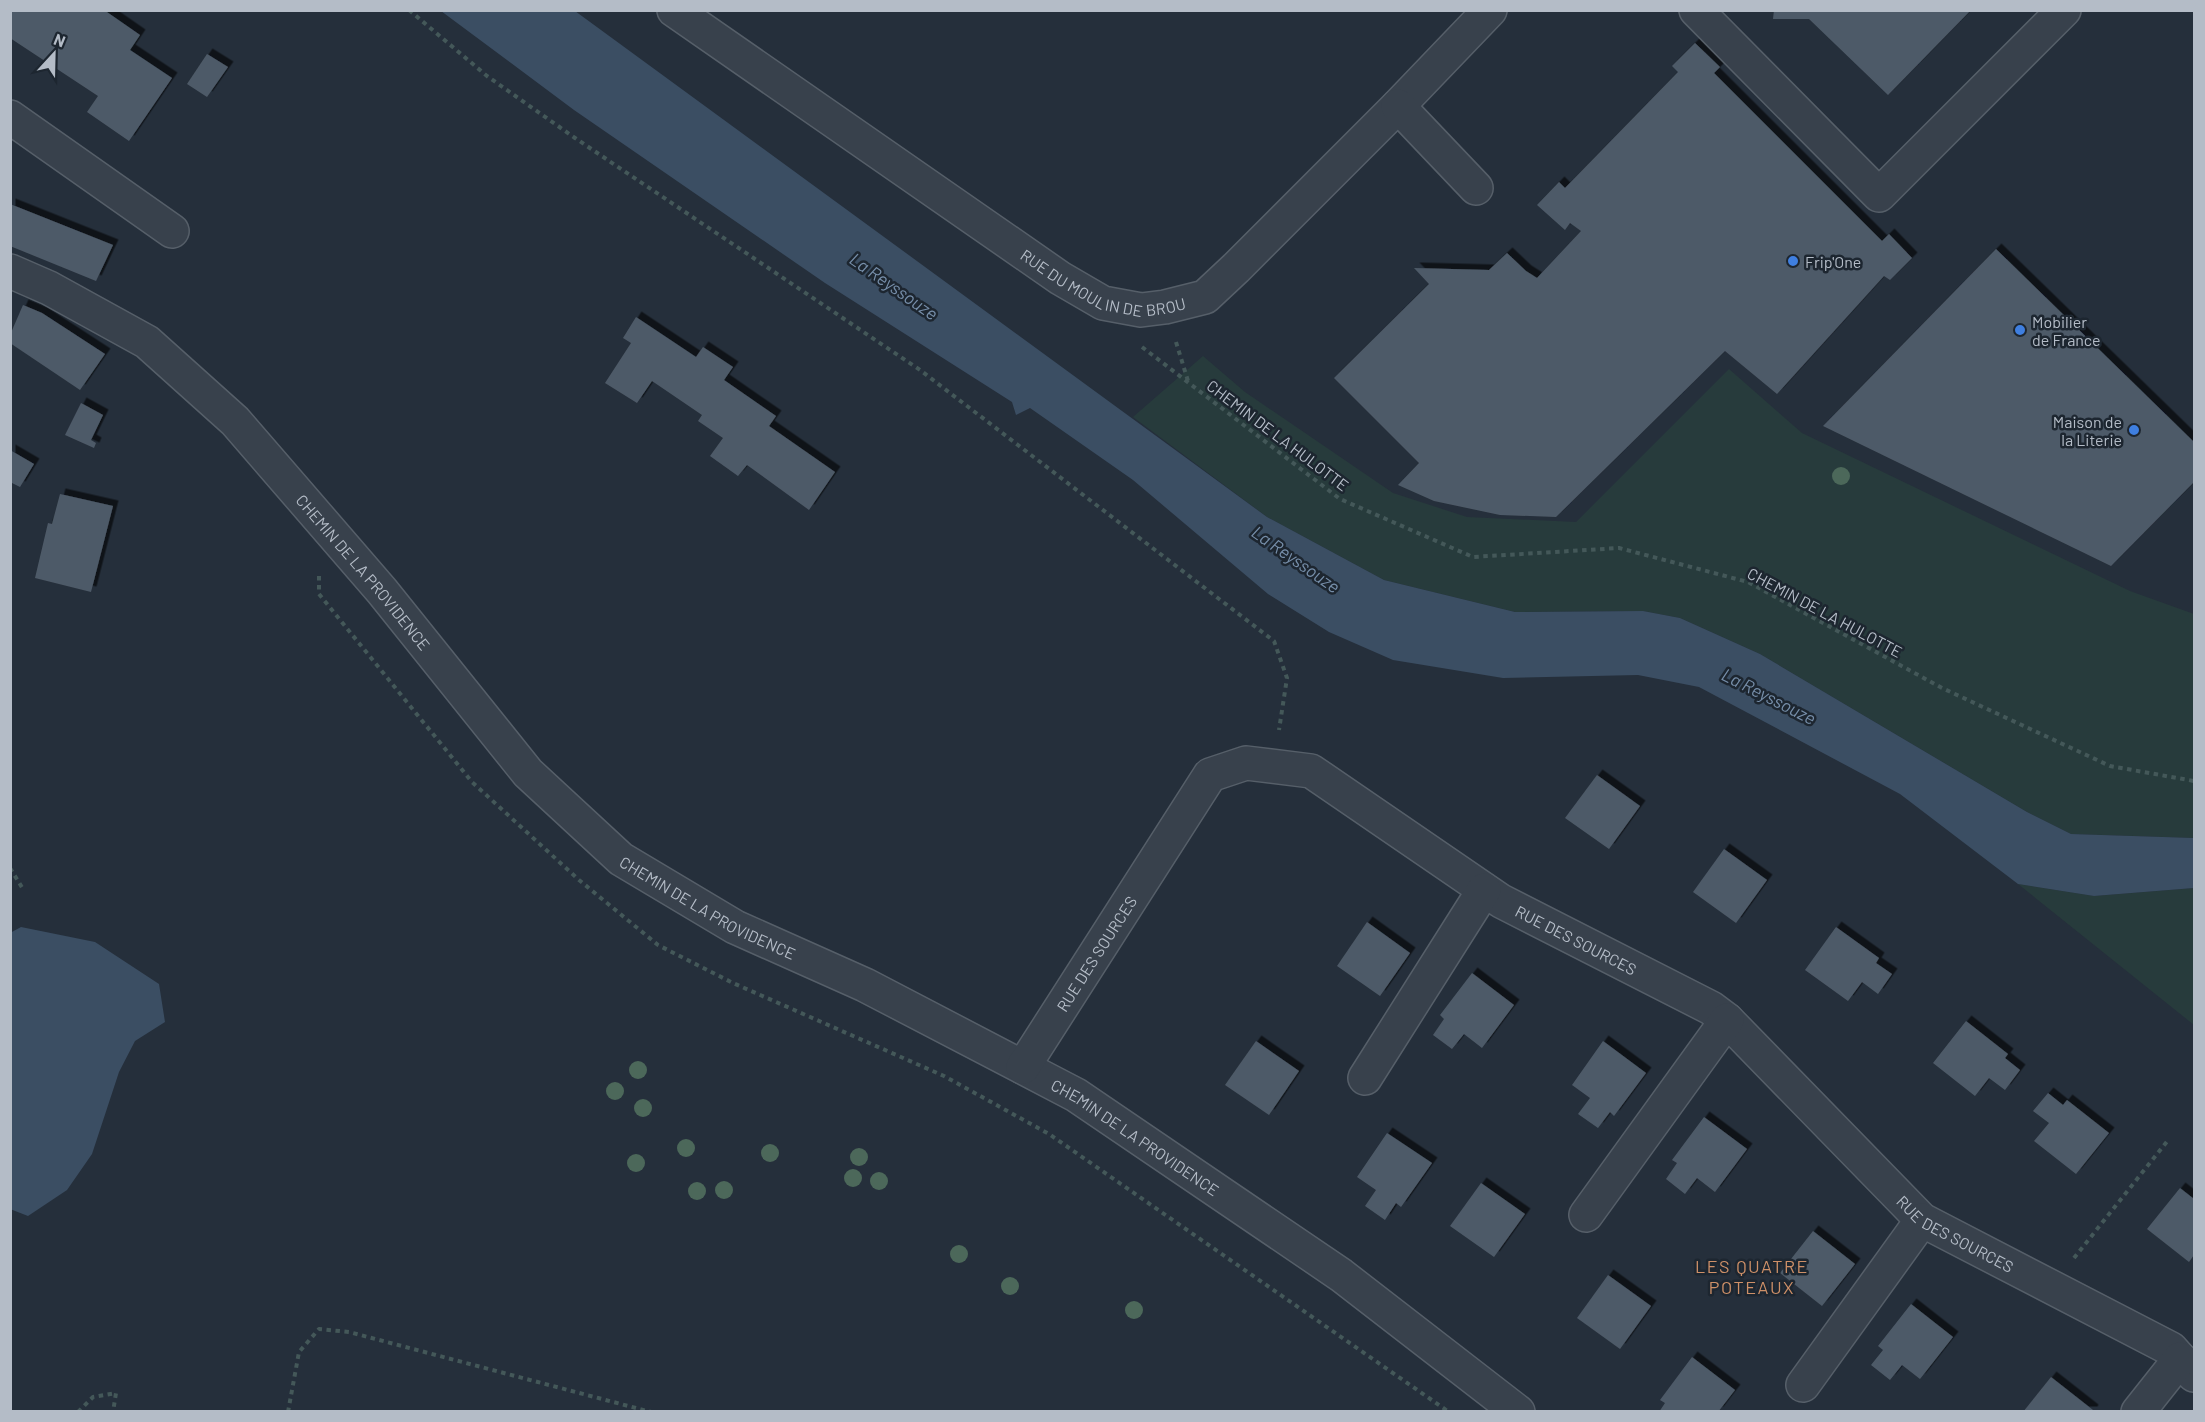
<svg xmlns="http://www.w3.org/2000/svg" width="2205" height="1422" viewBox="0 0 2205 1422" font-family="Barlow,sans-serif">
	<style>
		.green { fill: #273b3c }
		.water { fill: #3b4e63 }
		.building { fill: #4e5a67; filter: url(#shadow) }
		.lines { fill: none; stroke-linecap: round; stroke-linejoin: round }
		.minor-casing { stroke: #565f69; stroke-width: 36 }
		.path { stroke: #445859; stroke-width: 4; stroke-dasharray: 4.5 4.5; stroke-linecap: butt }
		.minor { stroke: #38414c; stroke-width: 33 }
		.tree { fill: #4c685a }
		.shop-dot { fill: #3f7fe0; stroke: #1d2630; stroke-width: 2 }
		.labels { text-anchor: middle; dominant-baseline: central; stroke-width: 5; stroke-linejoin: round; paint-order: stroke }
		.poi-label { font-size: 16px; fill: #b4bcc7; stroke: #1d2630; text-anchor: start }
		.street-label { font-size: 16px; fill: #b4bcc7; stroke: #1d2630 }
		.water-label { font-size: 18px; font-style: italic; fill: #768ea9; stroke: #1d2630 }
		.neighbourhood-label { font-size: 18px; letter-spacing: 1.5px; fill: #ce9068; stroke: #1d2630 }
	</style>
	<defs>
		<filter id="shadow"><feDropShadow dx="5.5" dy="-5.5" stdDeviation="0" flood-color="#0009"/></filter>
	</defs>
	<rect width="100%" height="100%" fill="#252f3b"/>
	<g class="green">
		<polygon points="1203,356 1245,392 1393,493 1467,517 1576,522 1729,369 1802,433 2130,591 2194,614 2194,838 2071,834 2027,812 1760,654 1680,618 1643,611 1515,612 1384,580 1267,517 1133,417"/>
		<polygon points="2018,884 2094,896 2194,888 2194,1025"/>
	</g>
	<g class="water">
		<polygon points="441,11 575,11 1267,517 1384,580 1515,612 1643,611 1680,618 1760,654 2027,812 2071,834 2194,838 2194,888 2094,896 2018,884 1900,794 1699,687 1638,675 1503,678 1393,660 1329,632 1268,594 1133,480 1030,408 1016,415 1012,402 825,283 574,110"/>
		<polygon points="21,927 95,942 159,984 165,1022 135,1041 119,1072 92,1154 67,1190 28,1216 10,1209 10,933"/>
	</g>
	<g class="building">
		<polygon points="10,10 104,10 140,35 130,50 172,78 129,141 87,112 98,96 10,38"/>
		<polygon points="1774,10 1971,10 1888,95 1809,19 1773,19"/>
		<polygon points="1695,43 1720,67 1714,73 1882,241 1889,234 1912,258 1890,280 1884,276 1777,394 1725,351 1556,517 1500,515 1434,501 1398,485 1419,463 1334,378 1429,284 1414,268 1489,270 1507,253 1526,271 1537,278 1581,231 1570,223 1565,230 1537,205 1559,182 1565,188 1678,72 1672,66"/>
		<polygon points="207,54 228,67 207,97 187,84"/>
		<polygon points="10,204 113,245 96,281 10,246"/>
		<polygon points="1996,249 2194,442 2194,482 2111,566 1823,426"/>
		<polygon points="23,305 42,313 105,354 80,390 10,343 10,335"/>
		<polygon points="636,317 696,357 703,347 733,367 724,380 776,416 769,426 835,472 809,510 747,465 738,476 710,456 723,438 698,421 702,415 652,381 637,403 605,383 631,343 623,338"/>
		<polygon points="81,403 103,415 91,440 96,443 94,448 65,435"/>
		<polygon points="10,450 34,464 20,487 10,482"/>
		<polygon points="60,494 113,506 91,592 35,578 48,523 52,524"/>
		<polygon points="1597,775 1640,806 1609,849 1565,818"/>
		<polygon points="1724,849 1767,880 1736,923 1693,892"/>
		<polygon points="1367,922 1410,953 1380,996 1337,966"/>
		<polygon points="1836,927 1879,958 1876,963 1892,974 1878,994 1862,982 1848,1001 1805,970"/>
		<polygon points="1472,973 1514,1005 1482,1048 1464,1034 1452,1049 1433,1035 1444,1019 1440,1015"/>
		<polygon points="1966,1021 2008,1054 2005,1058 2020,1070 2005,1090 1989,1078 1975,1096 1933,1063"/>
		<polygon points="1256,1041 1299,1071 1269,1115 1225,1085"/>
		<polygon points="1603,1041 1646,1073 1614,1116 1610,1112 1598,1128 1578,1114 1590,1098 1572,1085"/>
		<polygon points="2048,1093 2063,1105 2067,1100 2109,1133 2076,1174 2034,1141 2049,1123 2033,1111"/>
		<polygon points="1704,1117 1747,1149 1715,1192 1697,1178 1685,1194 1666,1179 1677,1163 1672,1160"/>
		<polygon points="1387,1133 1432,1163 1401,1207 1396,1203 1385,1220 1365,1206 1376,1190 1357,1177"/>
		<polygon points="1481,1183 1525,1214 1494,1257 1450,1226"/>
		<polygon points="2180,1188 2194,1199 2194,1255 2189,1262 2147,1229"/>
		<polygon points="1813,1231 1855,1264 1822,1306 1780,1273"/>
		<polygon points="1608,1275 1651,1306 1620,1349 1577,1318"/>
		<polygon points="1911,1304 1953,1337 1920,1379 1902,1365 1890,1380 1871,1365 1883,1350 1878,1346"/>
		<polygon points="1692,1357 1735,1390 1718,1412 1659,1412 1665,1403 1660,1400"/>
		<polygon points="2051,1377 2093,1410 2092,1412 2023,1412"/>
	</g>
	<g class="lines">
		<g class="minor-casing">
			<g id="minor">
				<path id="s1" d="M 674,10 L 1060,278 L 1103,303 L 1141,310 L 1165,307 L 1205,297 L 1236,268 L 1398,106 L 1490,10"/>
				<polyline points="1696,10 1879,195 2064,10"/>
				<polyline points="1398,106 1476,188"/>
				<polyline points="10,117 172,231"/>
				<path id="s2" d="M 10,271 L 49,288 L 147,342 L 235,421 L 382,591 L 528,773 L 621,859 L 735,927 L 865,985 L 1076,1095 L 1341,1275 L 1518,1412"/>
				<path id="s3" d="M 1023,1067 L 1210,775 L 1246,763 L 1311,771 L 1501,901 L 1711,1008 L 1727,1020 L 1922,1220 L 2171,1349 L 2194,1375"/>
				<polyline points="1365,1078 1484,890"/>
				<polyline points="1586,1215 1727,1020"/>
				<polyline points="1803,1385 1922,1220"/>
				<polyline points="2138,1412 2180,1359"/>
			</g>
		</g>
		<g class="path">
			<polyline points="409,10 487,76 575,138 920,370 1274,641 1287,678 1279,730"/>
			<polyline points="1176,342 1188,381"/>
			<polyline points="1142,347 1340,499 1473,557 1619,548 1748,582 1942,688 2110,766 2194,781"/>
			<polyline points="319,576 319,594 472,782 579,880 658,945 733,983 944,1076 1049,1134 1449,1412"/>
			<polyline points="10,868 23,889"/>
			<polyline points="2074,1258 2169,1139"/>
			<polyline points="78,1412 93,1397 116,1393 113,1412"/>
			<polyline points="288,1412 299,1352 319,1329 349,1332 651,1412"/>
		</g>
		<use href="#minor" class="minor"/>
	</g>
	<g class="tree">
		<circle cx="1841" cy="476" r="9"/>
		<circle cx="638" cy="1070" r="9"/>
		<circle cx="615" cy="1091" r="9"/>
		<circle cx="643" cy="1108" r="9"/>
		<circle cx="686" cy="1148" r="9"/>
		<circle cx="770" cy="1153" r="9"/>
		<circle cx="859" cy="1157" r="9"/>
		<circle cx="636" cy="1163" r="9"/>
		<circle cx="853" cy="1178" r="9"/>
		<circle cx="879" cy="1181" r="9"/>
		<circle cx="724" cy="1190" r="9"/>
		<circle cx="697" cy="1191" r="9"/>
		<circle cx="959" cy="1254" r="9"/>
		<circle cx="1010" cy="1286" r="9"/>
		<circle cx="1134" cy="1310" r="9"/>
	</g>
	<g class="shop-dot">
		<circle cx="1793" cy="261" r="6"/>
		<circle cx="2020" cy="330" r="6"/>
		<circle cx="2134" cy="430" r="6"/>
	</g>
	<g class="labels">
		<g class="poi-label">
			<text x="1805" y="261">Frip'One</text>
			<text x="2032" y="321">Mobilier<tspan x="2032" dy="18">de France</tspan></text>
			<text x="2122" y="421" text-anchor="end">Maison de<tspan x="2122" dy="18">la Literie</tspan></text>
		</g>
		<g class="street-label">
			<text stroke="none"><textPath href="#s1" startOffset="514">RUE DU MOULIN DE BROU</textPath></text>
			<text transform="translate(1278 435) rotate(37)">CHEMIN DE LA HULOTTE</text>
			<text stroke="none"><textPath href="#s2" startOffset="471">CHEMIN DE LA PROVIDENCE</textPath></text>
			<text transform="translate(1825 612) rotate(28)">CHEMIN DE LA HULOTTE</text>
			<text stroke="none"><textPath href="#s2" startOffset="957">CHEMIN DE LA PROVIDENCE</textPath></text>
			<text stroke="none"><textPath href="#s3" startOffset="765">RUE DES SOURCES</textPath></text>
			<text stroke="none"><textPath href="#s3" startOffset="135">RUE DES SOURCES</textPath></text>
			<text stroke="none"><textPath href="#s2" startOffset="1443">CHEMIN DE LA PROVIDENCE</textPath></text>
			<text stroke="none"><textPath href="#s3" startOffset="1251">RUE DES SOURCES</textPath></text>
		</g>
		<g class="water-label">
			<text transform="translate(894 286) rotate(35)">La Reyssouze</text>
			<text transform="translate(1296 559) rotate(35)">La Reyssouze</text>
			<text transform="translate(1769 696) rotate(27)">La Reyssouze</text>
		</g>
		<g class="neighbourhood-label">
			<text x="1752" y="1266">LES QUATRE<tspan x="1752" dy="21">POTEAUX</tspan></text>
		</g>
	</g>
	<rect width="2205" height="1422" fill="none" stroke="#b4bcc7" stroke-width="24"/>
	<g transform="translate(54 54) rotate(22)" stroke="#1d2630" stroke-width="4.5" paint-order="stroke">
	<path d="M0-4.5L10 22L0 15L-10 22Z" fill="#b4bcc7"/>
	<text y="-9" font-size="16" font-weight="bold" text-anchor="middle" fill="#b4bcc7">N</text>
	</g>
</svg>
